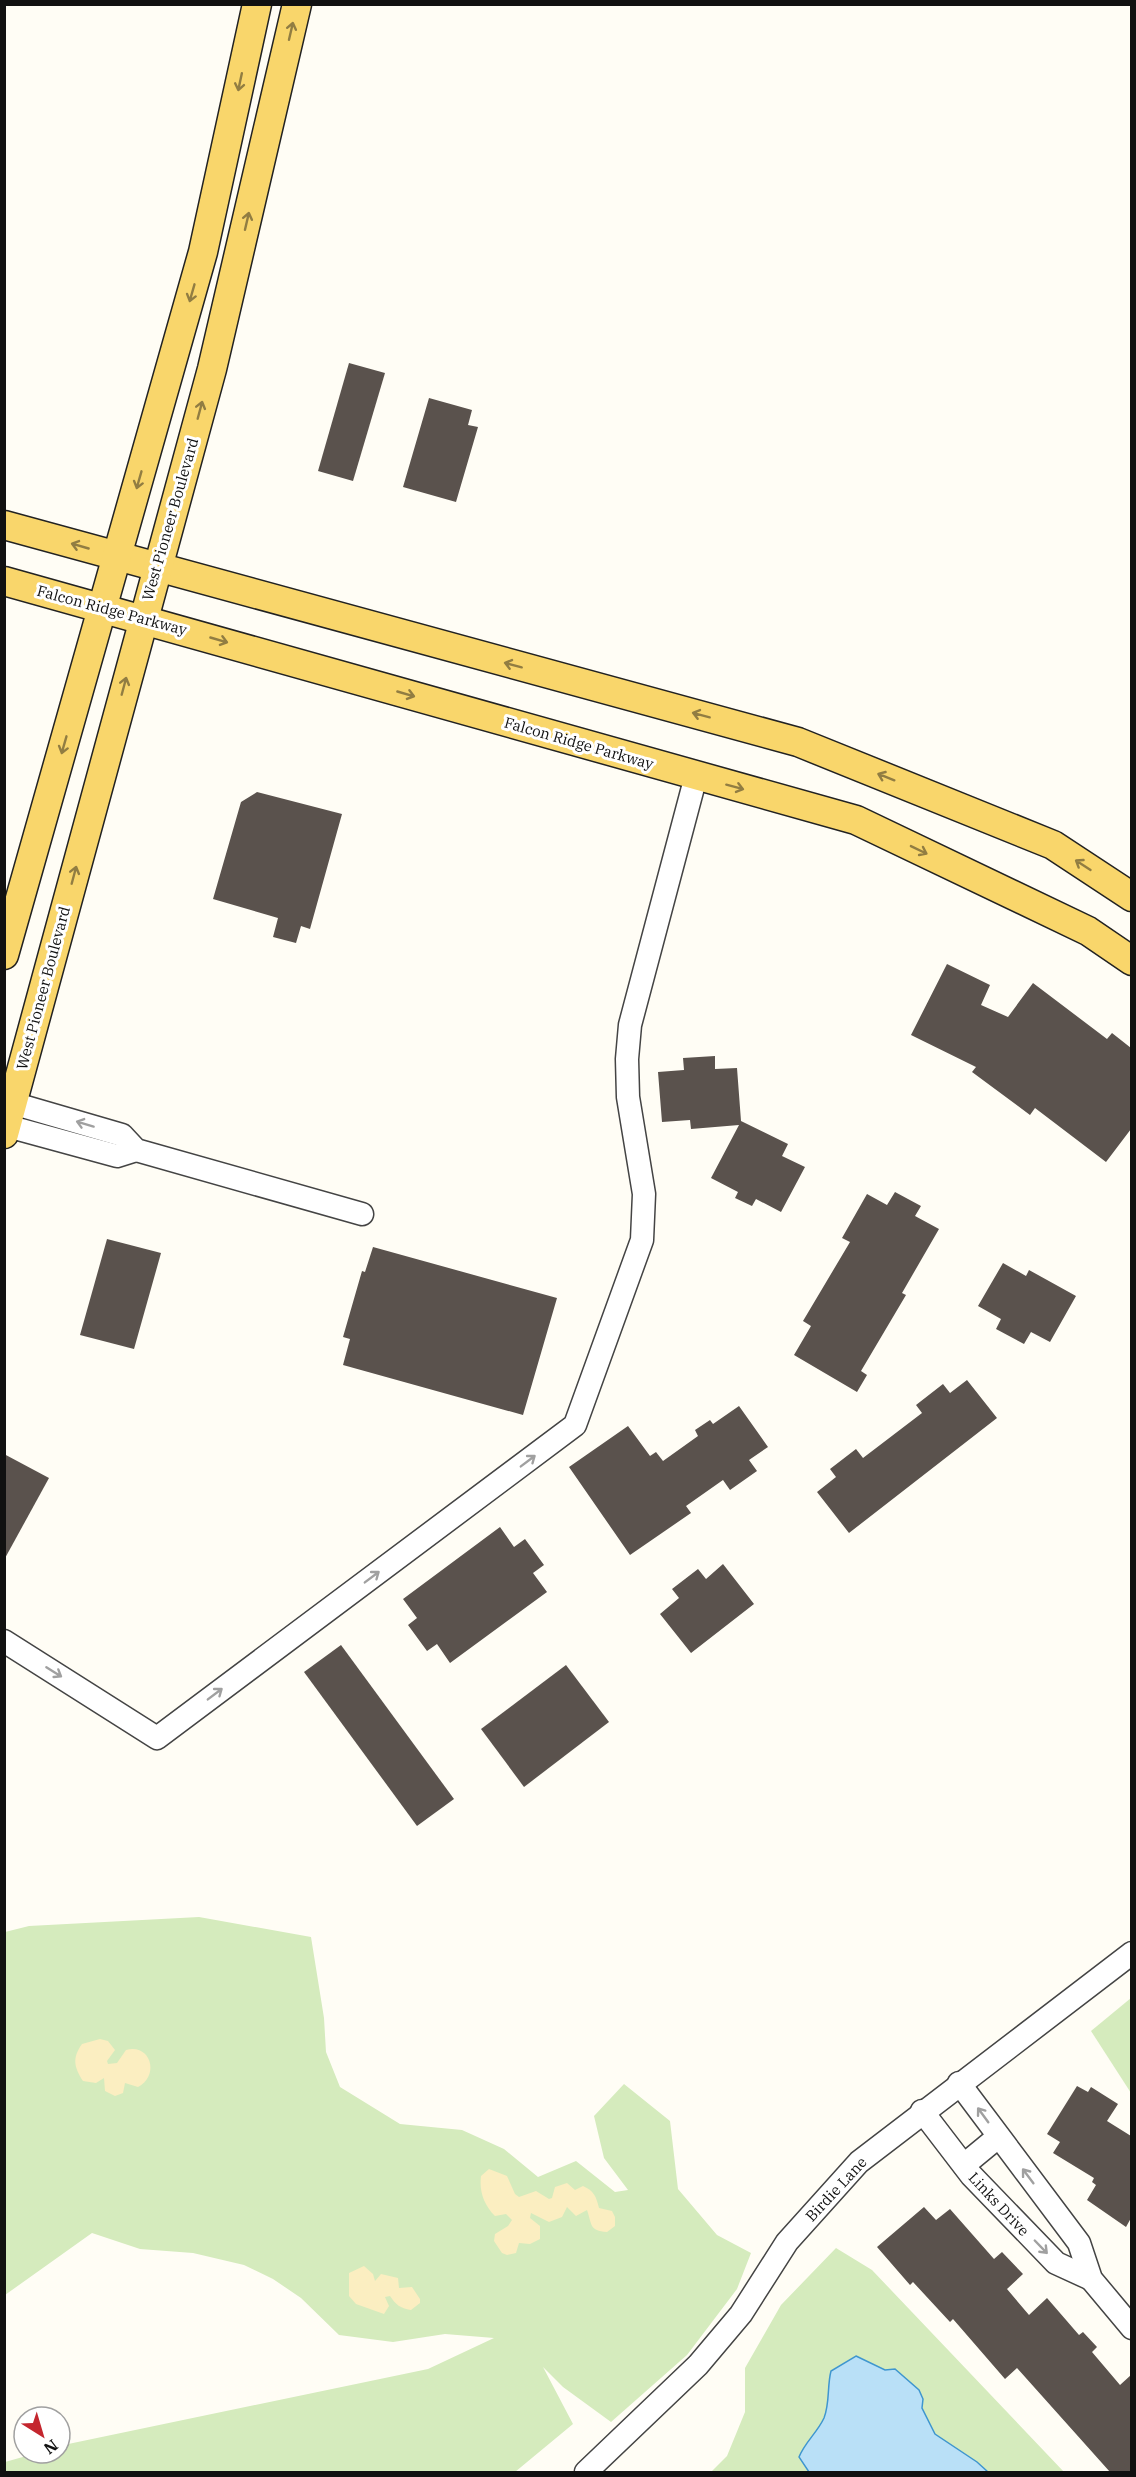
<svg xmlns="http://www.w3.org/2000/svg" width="1136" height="2477" font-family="'IBM Plex Serif',serif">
  <rect width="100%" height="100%" fill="#fffdf5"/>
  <!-- green -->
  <g fill="#d5ebbd">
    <path d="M199 1917 311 1937 324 2018 326 2052 340 2087 400 2124 462 2130 504 2149 538 2177 576 2161 615 2192 628 2190 604 2158 594 2116 624 2084 670 2121 678 2189 717 2235 751 2253 737 2289 687 2355 611 2422 563 2387 543 2367 573 2424 515 2472H5V2462L37 2453H60V2446L73 2443 428 2369 494 2338 445 2334 393 2342 339 2335 301 2298 273 2279 244 2265 193 2253 140 2249 92 2233 5 2295V1932L29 1926Z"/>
    <path d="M1131 1998V2093L1091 2031Z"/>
    <path d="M836 2248 872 2270 1064 2472H711L727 2456 745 2412V2368L781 2305Z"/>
  </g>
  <!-- sand -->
  <g fill="#fbeec1">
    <path d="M100 2039 108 2041 115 2050 107 2061 108 2064 117 2063 126 2050C151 2043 160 2076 138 2087L125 2083 123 2093 115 2096 105 2091 104 2078 96 2083 83 2081C74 2067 72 2058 82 2044Z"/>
    <path d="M489 2169 507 2176 515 2194 519 2197 536 2191 549 2199 552 2198 555 2187 567 2183 575 2190 583 2186C594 2191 596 2196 599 2208L612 2211 615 2217V2226L607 2232C589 2231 592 2224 587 2210L576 2216 567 2207 562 2217 549 2222 531 2213 530 2218 540 2226V2239L530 2244 519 2243 516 2253 507 2255 502 2253 494 2241 495 2234 508 2226 512 2220 506 2214 495 2216C484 2205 479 2191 481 2176Z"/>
    <path d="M364 2266 373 2274 375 2281 381 2274 398 2278 399 2288 412 2287 420 2299V2303L411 2310C400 2308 396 2305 390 2296L385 2297 389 2306 384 2314 356 2304 349 2296V2273Z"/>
  </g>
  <!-- water -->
  <path fill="#b9e0f7" stroke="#3f96cf" stroke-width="1.5" d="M856 2356 885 2370 895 2369 919 2390 923 2399 922 2408 935 2434 977 2462 988 2472H809L799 2457C805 2442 817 2433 824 2418 830 2403 827 2386 831 2371Z"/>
  <!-- building -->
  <g fill="#5a524d">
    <path d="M349 363 385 373 353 481 318 471Z"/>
    <path d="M429 398 472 410 468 425 478 427 456 502 403 487Z"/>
    <path d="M257 792 342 814 310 929 301 926 296 943 273 937 278 918 213 899 241 802Z"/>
    <path d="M947 964 990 985 981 1005 1008 1017 1033 983 1107 1039 1112 1033 1131 1048V1129L1106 1162 1035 1108 1030 1115 972 1072 976 1067 911 1035Z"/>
    <path d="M715 1056V1069L737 1068 741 1121 788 1144 782 1156 805 1167 781 1212 756 1199 752 1206 735 1198 738 1192 711 1178 739 1125 691 1129 690 1120 662 1122 658 1072 684 1070 683 1058Z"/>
    <path d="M895 1192 921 1206 915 1216 939 1229 902 1293 906 1295 861 1371 867 1375 857 1392 794 1355 811 1326 803 1321 850 1242 842 1238 867 1194 887 1205Z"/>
    <path d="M107 1239 161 1253 134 1349 80 1335Z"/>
    <path d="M373 1247 557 1298 523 1415 343 1365 350 1339 343 1337 362 1271 365 1272Z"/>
    <path d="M1003 1263 1026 1276 1029 1270 1076 1296 1050 1342 1031 1332 1024 1344 996 1329 1001 1319 978 1306Z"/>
    <path d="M967 1380 997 1418 849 1533 817 1492 836 1477 830 1469 856 1449 863 1458 922 1413 916 1405 943 1384 950 1393Z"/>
    <path d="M739 1406 768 1447 749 1460 757 1471 730 1490 723 1480 686 1506 691 1513 630 1555 569 1467 628 1426 650 1456 656 1452 663 1461 698 1436 695 1430 710 1420 713 1424Z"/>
    <path d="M4 1454 49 1478 4 1560Z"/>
    <path d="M500 1527 514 1547 525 1539 544 1565 533 1573 547 1592 450 1663 437 1644 427 1651 408 1625 417 1618 403 1599Z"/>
    <path d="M723 1564 754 1604 691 1653 660 1614 679 1598 672 1589 698 1569 706 1579Z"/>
    <path d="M341 1645 454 1799 417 1826 304 1672Z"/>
    <path d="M566 1665 609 1722 524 1787 481 1729Z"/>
    <path d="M1077 2086 1088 2092 1091 2087 1118 2104 1107 2121 1131 2136V2218L1126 2227 1087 2200 1096 2185 1092 2182 1094 2178 1053 2153 1060 2142 1047 2134Z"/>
    <path d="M924 2207 936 2220 950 2209 994 2259 1002 2252 1023 2274 1007 2289 1029 2315 1047 2298 1079 2335 1083 2332 1097 2347 1092 2352 1120 2385 1131 2375V2472H1110L1017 2368 1005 2379 953 2319 950 2322 913 2282 910 2285 877 2247Z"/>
  </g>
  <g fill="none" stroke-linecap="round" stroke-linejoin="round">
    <!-- minor casing -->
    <g stroke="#444" stroke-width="25">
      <g id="minor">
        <path d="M12 1103 122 1135 136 1150 362 1214"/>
        <path d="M7 1126 117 1156 136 1150"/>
        <path d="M4 1641 157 1738 575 1425 642 1240 644 1194 628 1097 627 1059 630 1025 696 776"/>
        <path d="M959 2083 1079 2243 1091 2279 1132 2328"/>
        <path d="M922 2111 971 2175 1056 2263 1091 2279"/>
        <path d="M964 2165 998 2137"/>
        <path d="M586 2472 698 2365 741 2314 787 2242 859 2162 1132 1953"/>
      </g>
    </g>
    <!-- major casing -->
    <g stroke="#222" stroke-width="31">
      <g id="major">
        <path d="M4 525 798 742 1053 845 1132 897"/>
        <path d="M4 581 856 820 1088 931 1132 961"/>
        <path d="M4 955 203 252 257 4"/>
        <path d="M4 1134 212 369 297 4"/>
      </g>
    </g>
    <!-- minor -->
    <use href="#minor" stroke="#fff" stroke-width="22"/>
    <!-- major -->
    <use href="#major" stroke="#f9d66b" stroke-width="28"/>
  </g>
  <!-- one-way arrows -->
  <defs><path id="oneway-shaft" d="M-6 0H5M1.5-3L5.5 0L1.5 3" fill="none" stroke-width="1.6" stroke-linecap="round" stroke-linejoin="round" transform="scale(1.5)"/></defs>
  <g stroke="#917d42">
    <use href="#oneway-shaft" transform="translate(291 31) rotate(-77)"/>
    <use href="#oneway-shaft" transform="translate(240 82) rotate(102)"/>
    <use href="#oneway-shaft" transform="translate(247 221) rotate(-77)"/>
    <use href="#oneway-shaft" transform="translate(192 293) rotate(106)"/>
    <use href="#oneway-shaft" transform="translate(200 410) rotate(-75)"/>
    <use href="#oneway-shaft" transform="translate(139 480) rotate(106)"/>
    <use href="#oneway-shaft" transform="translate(80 546) rotate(-164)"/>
    <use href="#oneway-shaft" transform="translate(219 640) rotate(16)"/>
    <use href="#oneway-shaft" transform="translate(513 665) rotate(-165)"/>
    <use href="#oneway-shaft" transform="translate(124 686) rotate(-75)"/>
    <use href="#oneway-shaft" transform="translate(406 694) rotate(16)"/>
    <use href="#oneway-shaft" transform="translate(701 715) rotate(-165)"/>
    <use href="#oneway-shaft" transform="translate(64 745) rotate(106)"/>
    <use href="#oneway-shaft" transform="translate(886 777) rotate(-158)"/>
    <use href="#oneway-shaft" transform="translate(735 787) rotate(15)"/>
    <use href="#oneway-shaft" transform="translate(919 850) rotate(26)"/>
    <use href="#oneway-shaft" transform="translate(1083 865) rotate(-147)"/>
    <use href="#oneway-shaft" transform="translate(74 875) rotate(-75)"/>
  </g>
  <g stroke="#a0a0a0">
    <use href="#oneway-shaft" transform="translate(85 1124) rotate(-163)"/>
    <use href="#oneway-shaft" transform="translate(528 1461) rotate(-37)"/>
    <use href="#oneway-shaft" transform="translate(372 1577) rotate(-37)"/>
    <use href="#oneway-shaft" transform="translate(54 1672) rotate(32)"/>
    <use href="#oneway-shaft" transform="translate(215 1694) rotate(-37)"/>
    <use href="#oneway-shaft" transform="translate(983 2115) rotate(-126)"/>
    <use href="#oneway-shaft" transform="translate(1028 2176) rotate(-127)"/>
    <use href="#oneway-shaft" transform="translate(1041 2247) rotate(46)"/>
  </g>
  <g text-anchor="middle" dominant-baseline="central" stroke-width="6" stroke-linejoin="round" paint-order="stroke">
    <!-- street labels -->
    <g font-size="15" fill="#111" stroke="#fff">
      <text transform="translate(170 519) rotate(-74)">West Pioneer Boulevard</text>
      <text transform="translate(112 610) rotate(15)">Falcon Ridge Parkway</text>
      <text transform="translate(579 743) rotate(16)">Falcon Ridge Parkway</text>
      <text transform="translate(43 988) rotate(-75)">West Pioneer Boulevard</text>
      <text transform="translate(836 2189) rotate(-47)">Birdie Lane</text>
      <text transform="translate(999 2204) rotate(47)">Links Drive</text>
    </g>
  </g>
  <!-- border -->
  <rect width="1136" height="2477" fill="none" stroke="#111111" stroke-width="12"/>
  <!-- north arrow -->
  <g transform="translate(42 2435) rotate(143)"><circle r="28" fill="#ffffff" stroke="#a0a0a0" stroke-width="1.5"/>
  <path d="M0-4.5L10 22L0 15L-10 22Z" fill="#c4262e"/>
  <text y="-9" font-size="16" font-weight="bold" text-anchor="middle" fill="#111111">N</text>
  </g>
</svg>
